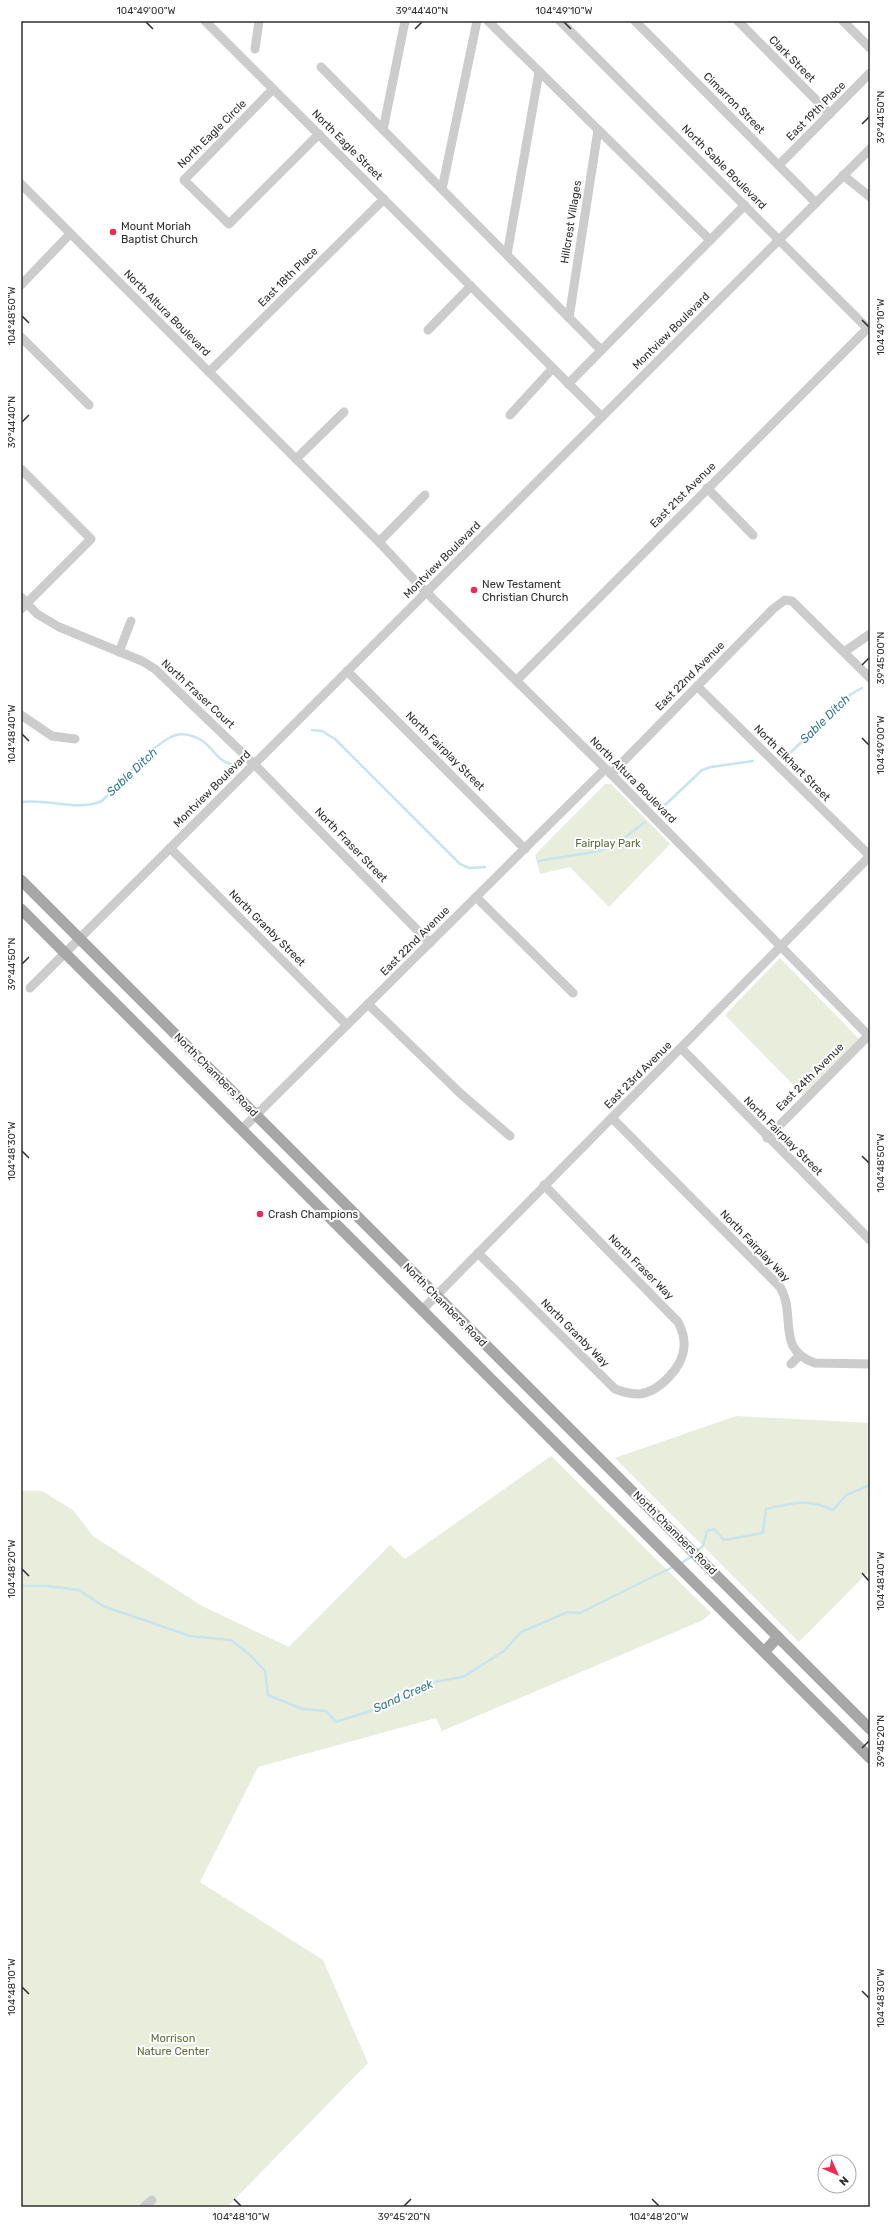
<svg xmlns="http://www.w3.org/2000/svg" width="891" height="2228" font-family="Rubik,sans-serif">
  <rect width="100%" height="100%" fill="#fff"/>
  <!-- green -->
  <g fill="#e8eddc">
    <path d="M605 784H611L670 844 609 907 570 867 540 874 535 855Z"/>
    <path d="M780 958 859 1039 803 1095 725 1015Z"/>
    <path d="M736 1416 870 1423V1570L799 1642 615 1458Z"/>
    <path d="M551 1456 711 1613 703 1620 442 1731 436 1718 258 1767 200 1882 323 1960 368 2063 227 2207H21V1491H42L73 1510 93 1536 202 1606 289 1647 390 1545 405 1559Z"/>
  </g>
  <g fill="none" stroke-linecap="round" stroke-linejoin="round">
    <!-- stream -->
    <g stroke="#c7e5ee" stroke-width="2.5">
      <path d="M312 730 322 731 335 739 460 864 469 868 485 867"/>
      <path d="M789 754 851 694 862 688"/>
      <path d="M21 802C48 798 77 812 102 801 118 785 150 748 169 738 179 732 191 734 201 740 212 746 218 762 231 764"/>
      <path d="M663 807 702 770 711 767 753 761"/>
      <path d="M538 861 600 851 619 842 645 822"/>
      <path d="M697 1551 703 1546 707 1531 714 1529 724 1540 763 1533 766 1509C793 1503 807 1498 833 1510L846 1495 870 1485"/>
      <path d="M680 1564 692 1556"/>
      <path d="M21 1586H48L79 1590 103 1606 190 1636 231 1640 250 1655 265 1671 268 1695 302 1709 326 1711 336 1722 380 1708 434 1682 463 1677 504 1651 521 1632 568 1612 580 1613 673 1567"/>
    </g>
    <!-- minor -->
    <g stroke="#ccc" stroke-width="9">
      <path d="M205 21 602 417"/>
      <path d="M488 21 710 240"/>
      <path d="M560 21 870 331"/>
      <path d="M635 21 816 203"/>
      <path d="M738 21 830 114"/>
      <path d="M843 21 870 48"/>
      <path d="M255 49 259 21"/>
      <path d="M321 67 601 350"/>
      <path d="M273 89 184 180 229 224 319 134"/>
      <path d="M383 130 405 21"/>
      <path d="M779 165 870 73"/>
      <path d="M843 175 870 197"/>
      <path d="M21 184 379 542 419 585 611 774 870 1037"/>
      <path d="M442 189 477 21"/>
      <path d="M507 255 539 72"/>
      <path d="M21 285 70 234"/>
      <path d="M569 318 598 130"/>
      <path d="M428 330 471 286"/>
      <path d="M21 337 89 405"/>
      <path d="M209 372 384 199"/>
      <path d="M568 384 745 205"/>
      <path d="M510 415 552 369"/>
      <path d="M296 459 344 412"/>
      <path d="M21 469 91 539 21 609"/>
      <path d="M707 488 753 535"/>
      <path d="M379 542 425 495"/>
      <path d="M21 597 37 614 59 627 142 661 155 669 254 764 430 943"/>
      <path d="M119 652 131 621"/>
      <path d="M844 652 870 634"/>
      <path d="M347 671 525 849"/>
      <path d="M517 680 867 329"/>
      <path d="M697 686 870 856"/>
      <path d="M21 715 52 736 75 739"/>
      <path d="M611 774 773 609 785 600 792 601 870 678"/>
      <path d="M170 848 347 1025"/>
      <path d="M476 897 573 993"/>
      <path d="M30 988 870 149"/>
      <path d="M368 1004 461 1094 510 1136"/>
      <path d="M681 1048 870 1240"/>
      <path d="M612 1118 780 1287C797 1315 775 1350 815 1363L870 1364"/>
      <path d="M242 1129 605 769"/>
      <path d="M767 1138 870 1034"/>
      <path d="M478 1253 615 1389C623 1392 631 1394 639 1394 660 1392 683 1366 684 1347 685 1338 682 1330 678 1322L544 1185"/>
      <path d="M422 1310 870 856"/>
      <path d="M791 1364 800 1355"/>
      <path d="M144 2207 152 2200"/>
    </g>
    <!-- major -->
    <g stroke="#a7a7a7" stroke-width="11">
      <path d="M21 880 870 1729"/>
      <path d="M21 909 870 1758"/>
      <path d="M764 1652 778 1637"/>
    </g>
  </g>
  <!-- ticks -->
  <path fill="none" stroke="#2f2f2f" stroke-width="1.5" d="M146 22 153 29M564 22 571 29M415 29 422 22M862 124 869 117M22 316 29 323M862 320 869 327M22 422 29 415M862 665 869 658M22 734 29 741M862 738 869 745M22 964 29 957M22 1151 29 1158M862 1156 869 1163M22 1569 29 1576M862 1573 869 1581M862 1748 869 1741M22 1987 29 1994M862 1991 869 1998M234 2199 241 2206M652 2199 659 2206M404 2206 411 2199"/>
  <!-- markers -->
  <g fill="#ef2854" stroke="#fff" stroke-width="1.5">
    <circle cx="113" cy="232" r="4"/>
    <circle cx="474" cy="590" r="4"/>
    <circle cx="260" cy="1214" r="4"/>
  </g>
  <g text-anchor="middle" dominant-baseline="central" stroke-width="4" stroke-linejoin="round" paint-order="stroke">
    <!-- street labels -->
    <g font-size="11" fill="#2f2f2f" stroke="#fff">
      <text transform="translate(792 59) rotate(45)">Clark Street</text>
      <text transform="translate(734 103) rotate(45)">Cimarron Street</text>
      <text transform="translate(816 111) rotate(-45)">East 19th Place</text>
      <text transform="translate(212 134) rotate(-45)">North Eagle Circle</text>
      <text transform="translate(347 145) rotate(45)">North Eagle Street</text>
      <text transform="translate(724 167) rotate(45)">North Sable Boulevard</text>
      <text transform="translate(571 222) rotate(-81)">Hillcrest Villages</text>
      <text transform="translate(288 277) rotate(-45)">East 18th Place</text>
      <text transform="translate(167 313) rotate(45)">North Altura Boulevard</text>
      <text transform="translate(671 331) rotate(-45)">Montview Boulevard</text>
      <text transform="translate(683 495) rotate(-45)">East 21st Avenue</text>
      <text transform="translate(442 560) rotate(-45)">Montview Boulevard</text>
      <text transform="translate(690 676) rotate(-45)">East 22nd Avenue</text>
      <text transform="translate(198 694) rotate(43)">North Fraser Court</text>
      <text transform="translate(445 751) rotate(45)">North Fairplay Street</text>
      <text transform="translate(792 763) rotate(45)">North Elkhart Street</text>
      <text transform="translate(633 780) rotate(45)">North Altura Boulevard</text>
      <text transform="translate(212 789) rotate(-45)">Montview Boulevard</text>
      <text transform="translate(351 845) rotate(46)">North Fraser Street</text>
      <text transform="translate(267 928) rotate(45)">North Granby Street</text>
      <text transform="translate(415 941) rotate(-45)">East 22nd Avenue</text>
      <text transform="translate(216 1075) rotate(45)">North Chambers Road</text>
      <text transform="translate(638 1075) rotate(-45)">East 23rd Avenue</text>
      <text transform="translate(810 1077) rotate(-45)">East 24th Avenue</text>
      <text transform="translate(783 1136) rotate(45)">North Fairplay Street</text>
      <text transform="translate(755 1246) rotate(46)">North Fairplay Way</text>
      <text transform="translate(641 1267) rotate(45)">North Fraser Way</text>
      <text transform="translate(445 1305) rotate(45)">North Chambers Road</text>
      <text transform="translate(575 1333) rotate(45)">North Granby Way</text>
      <text transform="translate(675 1533) rotate(45)">North Chambers Road</text>
    </g>
    <!-- poi labels -->
    <g font-size="11" fill="#2f2f2f" stroke="#fff" text-anchor="start">
      <text x="121" y="226">Mount Moriah<tspan x="121" dy="13">Baptist Church</tspan></text>
      <text x="482" y="584">New Testament<tspan x="482" dy="13">Christian Church</tspan></text>
      <text x="268" y="1214">Crash Champions</text>
    </g>
    <!-- park labels -->
    <g font-size="11" fill="#5a6e3a" stroke="#fff">
      <text x="608" y="843">Fairplay Park</text>
      <text x="173" y="2038">Morrison<tspan x="173" dy="13">Nature Center</tspan></text>
    </g>
    <!-- water labels -->
    <g font-size="12" font-style="italic" fill="#367a8f" stroke="#fff">
      <text transform="translate(825 719) rotate(-44)">Sable Ditch</text>
      <text transform="translate(132 772) rotate(-43)">Sable Ditch</text>
      <text transform="translate(403 1696) rotate(-24)">Sand Creek</text>
    </g>
  </g>
  <!-- border -->
  <rect width="891" height="2228" fill="none" stroke="#ffffff" stroke-width="44"/>
  <!-- north arrow -->
  <g transform="translate(837 2174) rotate(135)"><circle r="19" fill="#ffffff" stroke="#acacac"/>
  <path d="M0-3L7 15L0 10L-7 15Z" fill="#ef2854"/>
  <text y="-6" font-size="11" font-weight="bold" text-anchor="middle" fill="#2f2f2f">N</text>
  </g>
  <rect x="22" y="22" width="847" height="2184" fill="none" stroke="#2f2f2f" stroke-width="1.5"/>
  <g font-size="10" text-anchor="middle" fill="#2f2f2f">
    <text x="146" y="14">104°49'00"W</text>
    <text x="422" y="14">39°44'40"N</text>
    <text x="564" y="14">104°49'10"W</text>
    <text transform="translate(880 117) rotate(-90)" y="4">39°44'50"N</text>
    <text transform="translate(11 316) rotate(-90)" y="4">104°48'50"W</text>
    <text transform="translate(880 327) rotate(-90)" y="4">104°49'10"W</text>
    <text transform="translate(11 422) rotate(-90)" y="4">39°44'40"N</text>
    <text transform="translate(880 658) rotate(-90)" y="4">39°45'00"N</text>
    <text transform="translate(11 734) rotate(-90)" y="4">104°48'40"W</text>
    <text transform="translate(880 745) rotate(-90)" y="4">104°49'00"W</text>
    <text transform="translate(11 964) rotate(-90)" y="4">39°44'50"N</text>
    <text transform="translate(11 1151) rotate(-90)" y="4">104°48'30"W</text>
    <text transform="translate(880 1163) rotate(-90)" y="4">104°48'50"W</text>
    <text transform="translate(11 1569) rotate(-90)" y="4">104°48'20"W</text>
    <text transform="translate(880 1581) rotate(-90)" y="4">104°48'40"W</text>
    <text transform="translate(880 1741) rotate(-90)" y="4">39°45'20"N</text>
    <text transform="translate(11 1987) rotate(-90)" y="4">104°48'10"W</text>
    <text transform="translate(880 1998) rotate(-90)" y="4">104°48'30"W</text>
    <text x="241" y="2220">104°48'10"W</text>
    <text x="404" y="2220">39°45'20"N</text>
    <text x="659" y="2220">104°48'20"W</text>
  </g>
</svg>
